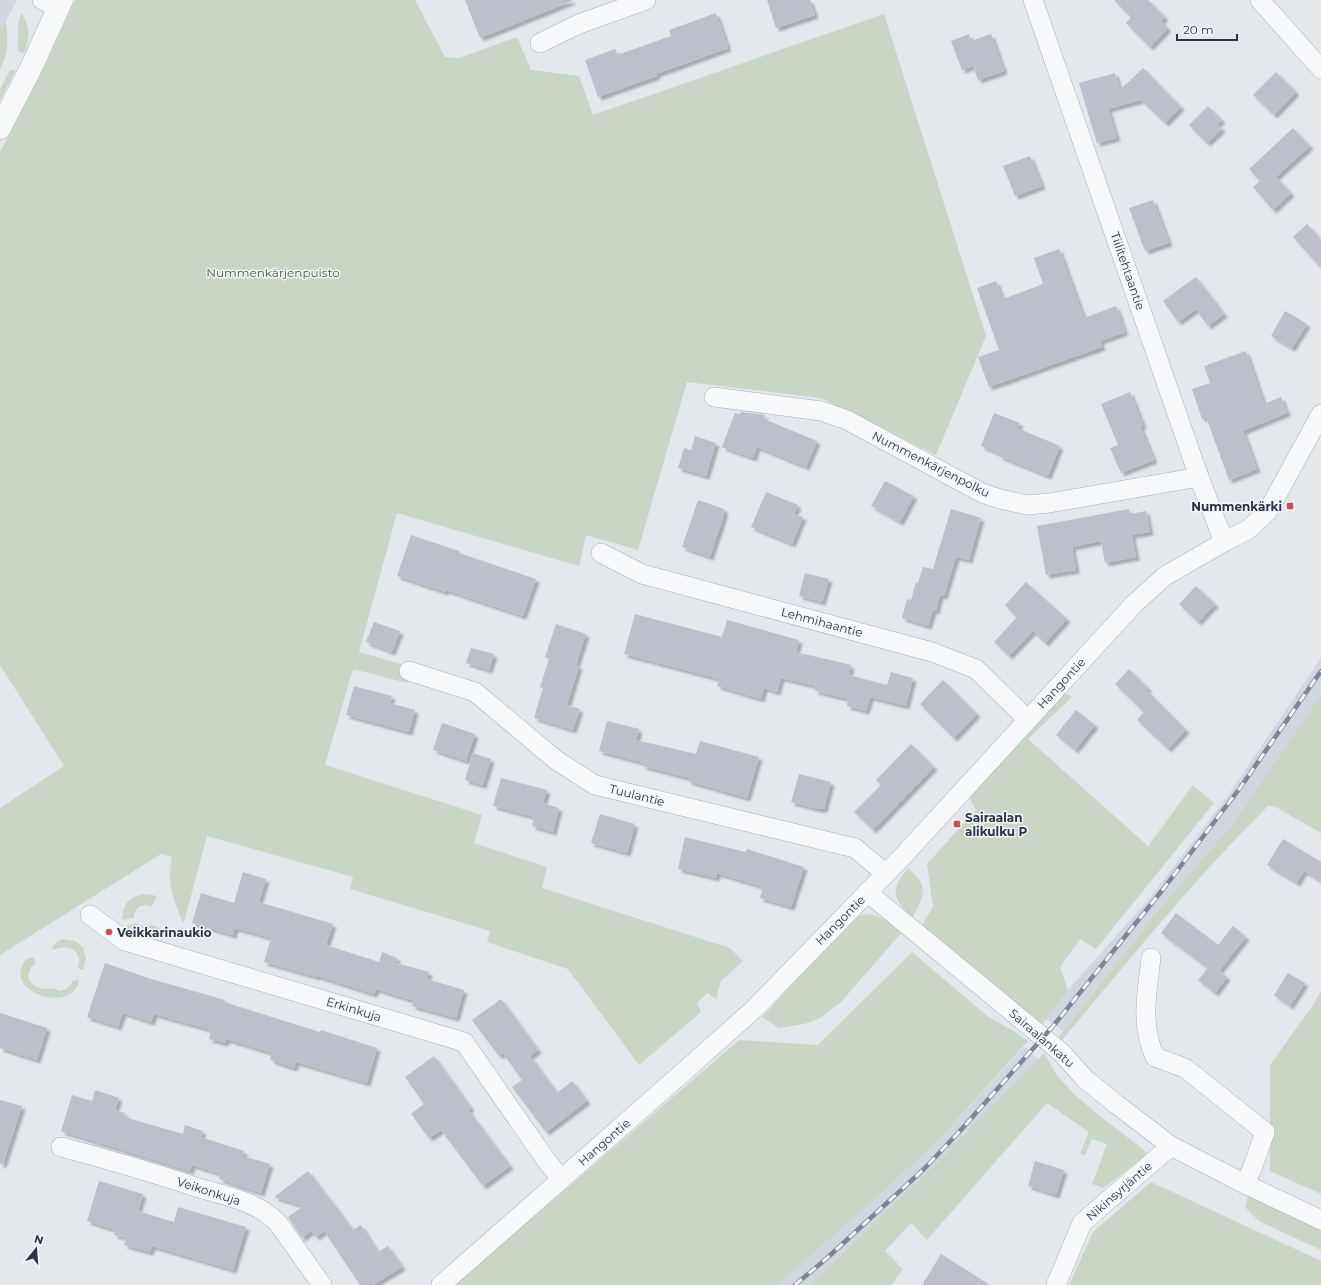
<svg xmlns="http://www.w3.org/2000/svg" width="1321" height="1285" font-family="Montserrat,sans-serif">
  <defs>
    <filter id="shadow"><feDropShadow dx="3.5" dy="3.5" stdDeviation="1" flood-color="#0004"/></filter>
  </defs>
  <rect width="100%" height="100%" fill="#e4e7ec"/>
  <!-- built -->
  <g fill="#d2d6de">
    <path d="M0 0H17L0 33Z"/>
    <path d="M1321 658V694L1233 824 1156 913 1063 1031 1046 1019 1068 990 1149 899 1227 797Z"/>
    <path d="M1024 1047 1039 1060 944 1156 833 1263 808 1285H777L856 1216 937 1142Z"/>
  </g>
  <!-- green -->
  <g fill="#c9d6c5">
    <path d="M75 0H415L445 57 459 58 517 37 531 70 579 76 593 115 884 14 986 336 936 455 821 398 687 382 638 550 586 535 579 566 397 513 359 652 411 667 407 683 353 669 325 765 482 815 474 843 547 867 542 888 730 948 743 961 721 981 716 999 707 993 697 1003 701 1012 639 1065 568 969 487 942 490 931 350 889 353 877 207 836 184 922 182 921C172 895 167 885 172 857L161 854 0 955V808L64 766 0 665V152L45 66Z"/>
    <path d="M22 13C29 28 31 38 24 53L18 51C19 41 16 21 22 13Z"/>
    <path d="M6 22C8 40 9 52 0 69V32Z"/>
    <path d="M10 70H16L0 100V89Z"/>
    <path d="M1062 692 1072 697 1028 739 1148 846 1193 785 1214 803 1096 949 1080 939 1060 967 1068 990 1040 1027 1006 995 922 925 933 907 927 864 976 810 970 799 981 782Z"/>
    <path d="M1321 694V833L1276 807 1268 806C1194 879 1128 962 1061 1041L1057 1039 1156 913 1233 824Z"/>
    <path d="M908 868C911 871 916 875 919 879 928 892 918 907 912 918 892 896 890 891 908 868Z"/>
    <path d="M143 894 153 895 157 897 151 907C141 903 134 908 134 918L122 920C124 903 127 899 143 894Z"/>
    <path d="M866 914C881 915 891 923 902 932L841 1002 820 1018 804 1024 779 1028 762 1017 850 922 859 916Z"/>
    <path d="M136 923C141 927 146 928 151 925L164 930 159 935 147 941 130 934 124 927Z"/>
    <path d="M64 939 75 941 83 947 86 959 83 970 78 968C84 952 68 942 54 950L52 947 58 941Z"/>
    <path d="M912 952 987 1016 1010 1029 1028 1041 937 1142 856 1216 777 1285H455L739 1040 818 1045Z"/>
    <path d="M33 957 36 963C18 977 35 993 54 988L59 991 64 990 71 985 72 981 79 980C74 1013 10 995 22 967 24 961 27 958 33 957Z"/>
    <path d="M1321 991V1194L1270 1171V1065L1313 1005Z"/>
    <path d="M1044 1053 1056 1074 1073 1093 1097 1114 1144 1150 1147 1154 1104 1188 1092 1184 1107 1144 1092 1139 1085 1155 1080 1154 1089 1132 1047 1103 927 1240 911 1223 885 1251 903 1269 891 1285H808L833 1263 944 1156Z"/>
    <path d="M1151 1182 1321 1261V1285H1069L1093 1232Z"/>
    <path d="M1248 1196 1321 1229V1250L1259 1221 1245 1207Z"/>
  </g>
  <!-- building -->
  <g fill="#bbc0ca" filter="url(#shadow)">
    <path d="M465 0H572V1L480 38Z"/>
    <path d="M767 0H810L815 15 776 28Z"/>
    <path d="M1114 0H1148L1165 17 1161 21 1168 28 1150 47 1126 23 1131 17Z"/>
    <path d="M716 13 728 48 656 74 657 76 598 97 585 60 615 49 617 55 671 36 669 30Z"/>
    <path d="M969 34 971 41 991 34 1004 71 978 80 973 66 962 70 951 41Z"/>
    <path d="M1143 68 1181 107 1165 123 1141 100 1108 109 1117 138 1097 143 1079 83 1115 73 1120 90Z"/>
    <path d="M1276 72 1296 92 1274 115 1253 95Z"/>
    <path d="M1208 106 1222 120 1217 124 1222 129 1207 143 1189 125Z"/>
    <path d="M1293 128 1310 146 1276 177 1291 193 1273 210 1253 187 1260 181 1249 169Z"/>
    <path d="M1030 156 1042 186 1015 196 1003 166Z"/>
    <path d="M1153 200 1169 243 1145 251 1129 208Z"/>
    <path d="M1307 224 1321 240V268L1293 237Z"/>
    <path d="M1059 249 1084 318 1116 306 1125 332 1100 341 1102 347 989 387 978 357 999 350 977 288 996 281 1003 299 1043 284 1034 258Z"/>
    <path d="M1196 277 1224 314 1208 326 1196 309 1178 322 1163 301Z"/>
    <path d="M1285 311 1307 324 1292 348 1271 336Z"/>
    <path d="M1246 351 1264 404 1281 397 1287 413 1243 431 1257 469 1229 480 1206 417 1202 419 1192 389 1210 383 1204 366Z"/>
    <path d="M1130 392 1143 425 1140 426 1154 460 1121 473 1110 448 1118 445 1101 404Z"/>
    <path d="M741 412 765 415 764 419 817 441 806 467 757 447 753 458 722 447 735 413 740 414Z"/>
    <path d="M994 413 1020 423 1017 428 1060 446 1048 476 999 456 1000 454 981 446Z"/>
    <path d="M695 436 716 443 706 476 678 468 684 448 691 450Z"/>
    <path d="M885 481 914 496 900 522 871 506Z"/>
    <path d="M766 492 798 505 794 514 803 517 792 544 751 527Z"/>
    <path d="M698 500 724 509V515L710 557 682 547Z"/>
    <path d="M951 509 981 518 969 560 956 557 944 596 940 595 936 611 933 610 928 626 902 618 907 599 911 600 916 582 918 583 923 567 933 569Z"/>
    <path d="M1129 509 1130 514 1146 511 1150 532 1132 535 1136 557 1105 563 1101 541 1072 547 1076 570 1046 575 1037 526Z"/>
    <path d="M411 535 459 551V553L536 579 523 616 446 590 445 592 397 576Z"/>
    <path d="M805 573 829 579 822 602 799 596Z"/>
    <path d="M1026 582 1067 619 1045 643 1033 631 1009 656 994 642 1017 617 1005 605Z"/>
    <path d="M1196 586 1215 604 1198 622 1179 604Z"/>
    <path d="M635 614 722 637 727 620 799 640 796 652 851 665 849 675 887 685 891 672 913 678 906 706 870 697 866 711 847 706 848 699 815 691 816 686 781 678 777 692 764 688 761 699 717 686 719 679 624 654Z"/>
    <path d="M374 622 400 631 392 652 366 642Z"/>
    <path d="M556 624 586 634 576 665 579 666 567 705 580 709 573 730 534 718 543 688 540 687 549 659 545 657Z"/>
    <path d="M471 648 494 654 489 670 466 663Z"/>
    <path d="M1129 669 1148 688 1146 690 1186 730 1168 749 1137 720 1144 712 1115 684Z"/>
    <path d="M943 680 977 714 954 738 920 704Z"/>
    <path d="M354 686 392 696 390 703 415 710 409 732 346 715Z"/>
    <path d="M1076 710 1095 725 1075 750 1056 735Z"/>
    <path d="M607 721 639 729 636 740 696 754 700 741 759 757 747 798 688 781 689 778 643 766 644 763 599 751Z"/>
    <path d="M442 723 475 734 466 761 433 750Z"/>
    <path d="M911 744 934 767 873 830 854 812 881 785 876 780Z"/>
    <path d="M473 753 491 759 483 785 465 780Z"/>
    <path d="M799 774 831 782 824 809H818L791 802Z"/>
    <path d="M501 778 547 790 543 803 559 808 553 832 532 826 534 817 493 806Z"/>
    <path d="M600 814 635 824 627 853 591 843Z"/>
    <path d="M685 837 746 852 747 849 804 867 791 907 760 898 763 887 717 873 716 878 678 869Z"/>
    <path d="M1283 839 1321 862V881L1304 871 1297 883 1267 865Z"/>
    <path d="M243 872 266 879 259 902 333 924 326 945 379 962 382 952 397 958 396 963 429 972 427 979 464 990 456 1018 412 1006 414 1001 376 989 374 994 317 976V977L264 962 271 938 235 928 233 935 192 923 201 893 234 903Z"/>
    <path d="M1176 913 1218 945 1233 926 1246 937 1219 971 1227 977 1215 993 1198 980 1208 968 1161 933Z"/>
    <path d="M105 963 151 979 225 1000 224 1002 320 1032 321 1030 377 1048 367 1083 296 1062 294 1068 270 1060 272 1053 226 1039 225 1043 209 1039 211 1030 154 1014 151 1022 123 1013 118 1027 87 1017Z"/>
    <path d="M1288 973 1305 983 1290 1006 1274 995Z"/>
    <path d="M501 999 538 1050 530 1056 557 1093 572 1081 587 1101 546 1132 512 1087 522 1080 503 1053 499 1056 472 1020Z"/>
    <path d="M0 1013 47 1028 37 1060 0 1048Z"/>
    <path d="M434 1056 471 1108 468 1110 510 1166 483 1186 441 1130 429 1138 411 1114 424 1104 405 1077Z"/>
    <path d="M95 1090 119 1098 115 1110 125 1113 124 1117 183 1134 185 1125 203 1131 201 1137 244 1151 243 1156 270 1164 261 1193 219 1179 221 1174 192 1165 190 1171 61 1131 72 1095 92 1101Z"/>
    <path d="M0 1100 22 1106 3 1164H0Z"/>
    <path d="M1035 1161 1064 1170 1056 1195 1028 1186Z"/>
    <path d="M308 1171 353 1230 361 1225 378 1252 388 1246 402 1267 373 1285H360L324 1231 316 1237 311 1231 302 1238 288 1217 303 1206 274 1197Z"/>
    <path d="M99 1181 143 1194 138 1211 174 1222 178 1207 246 1227 233 1270 152 1246 150 1252 124 1245 126 1238 114 1235 115 1230 87 1221Z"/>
    <path d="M941 1254 990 1285H922Z"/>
  </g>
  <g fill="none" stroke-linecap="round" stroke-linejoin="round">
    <!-- minor casing -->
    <g stroke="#a9aeb7" stroke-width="20">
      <g id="minor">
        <path d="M42 0 59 8"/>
        <path d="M1033 0 1199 477 1224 542"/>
        <path d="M1260 0 1321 69"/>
        <path d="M540 43 579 24 646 0"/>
        <path d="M714 397 821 411 847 420 982 493 1000 499 1027 505 1049 503 1199 477"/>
        <path d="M601 553 642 574 932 652 976 669 1027 719"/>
        <path d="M409 671 475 692 556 760 595 785 855 848 886 874"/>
        <path d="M867 892 1062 1053 1085 1079 1116 1104 1171 1146 1245 1184 1321 1220"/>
        <path d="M90 915 125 941 464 1042 546 1160 561 1179"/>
        <path d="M1151 958C1147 992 1140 1025 1155 1057L1185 1068 1265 1132 1252 1169 1245 1184"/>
        <path d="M61 1147C107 1159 151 1172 196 1187 225 1196 257 1201 278 1223L322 1285"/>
        <path d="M441 1285 680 1075 753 1010 903 856 1134 604 1165 576 1224 542 1249 529 1268 511 1321 414"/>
        <path d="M1056 1285 1082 1223 1171 1146"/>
      </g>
    </g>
    <!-- tertiary casing -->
    <g stroke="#a9aeb7" stroke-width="23">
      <path id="tertiary" d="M0 128 31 68 62 0"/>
    </g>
    <!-- minor -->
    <use href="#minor" stroke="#f7f8fa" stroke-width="19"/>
    <!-- tertiary -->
    <use href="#tertiary" stroke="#f7f8fa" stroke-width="22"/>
    <!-- rail casing -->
    <g stroke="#7d8696" stroke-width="4.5">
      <path id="rail" d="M795 1285 826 1259 924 1169 960 1131 1054 1025 1164 888 1240 788 1321 671"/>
    </g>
    <!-- rail -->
    <use href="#rail" stroke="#f4f6f9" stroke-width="3" stroke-dasharray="9" stroke-linecap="butt"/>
  </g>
  <!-- markers -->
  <g fill="#d1495b" stroke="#f4f6f9" stroke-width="1.5">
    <rect x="1286" y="502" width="8" height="8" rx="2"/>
    <rect x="953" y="820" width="8" height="8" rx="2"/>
    <circle cx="109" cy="932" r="4"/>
  </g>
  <g text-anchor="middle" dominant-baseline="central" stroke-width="3" stroke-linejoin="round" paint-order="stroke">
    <!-- street labels -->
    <g font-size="12" fill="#2b3445" stroke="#f4f6f9">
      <text transform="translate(1128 271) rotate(71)">Tiilitehtaantie</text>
      <text transform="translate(931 464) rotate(27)">Nummenkärjenpolku</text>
      <text transform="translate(822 622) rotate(15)">Lehmihaantie</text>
      <text transform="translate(1061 683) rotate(-47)">Hangontie</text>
      <text transform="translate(637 795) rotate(14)">Tuulantie</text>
      <text transform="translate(840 920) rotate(-45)">Hangontie</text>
      <text transform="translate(354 1009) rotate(17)">Erkinkuja</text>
      <text transform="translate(1042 1038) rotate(41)">Sairaalankatu</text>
      <text transform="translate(604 1142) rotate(-41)">Hangontie</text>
      <text transform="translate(209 1191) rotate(18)">Veikonkuja</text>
      <text transform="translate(1119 1191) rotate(-41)">Nikinsyrjäntie</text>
    </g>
    <!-- park labels -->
    <g font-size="12" fill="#3f6138" stroke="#f4f6f9">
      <text x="273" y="272">Nummenkärjenpuisto</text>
    </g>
    <!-- poi labels -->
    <g font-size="12" font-weight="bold" fill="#2b3445" stroke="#f4f6f9" text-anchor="start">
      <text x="1282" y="506" text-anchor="end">Nummenkärki</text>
      <text x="965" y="817">Sairaalan<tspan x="965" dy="14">alikulku P</tspan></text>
      <text x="117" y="932">Veikkarinaukio</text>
    </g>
  </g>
  <!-- north arrow -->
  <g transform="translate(36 1249) rotate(17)" stroke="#f4f6f9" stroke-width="3" paint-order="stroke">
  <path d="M0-3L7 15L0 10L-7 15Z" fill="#2b3445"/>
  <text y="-6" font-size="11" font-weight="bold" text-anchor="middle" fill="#2b3445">N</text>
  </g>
  <!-- scale -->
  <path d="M1177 34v6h60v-6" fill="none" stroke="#2b3445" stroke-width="2"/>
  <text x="1183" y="34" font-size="12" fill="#2b3445" stroke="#f4f6f9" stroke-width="3" paint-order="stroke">20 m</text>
</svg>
